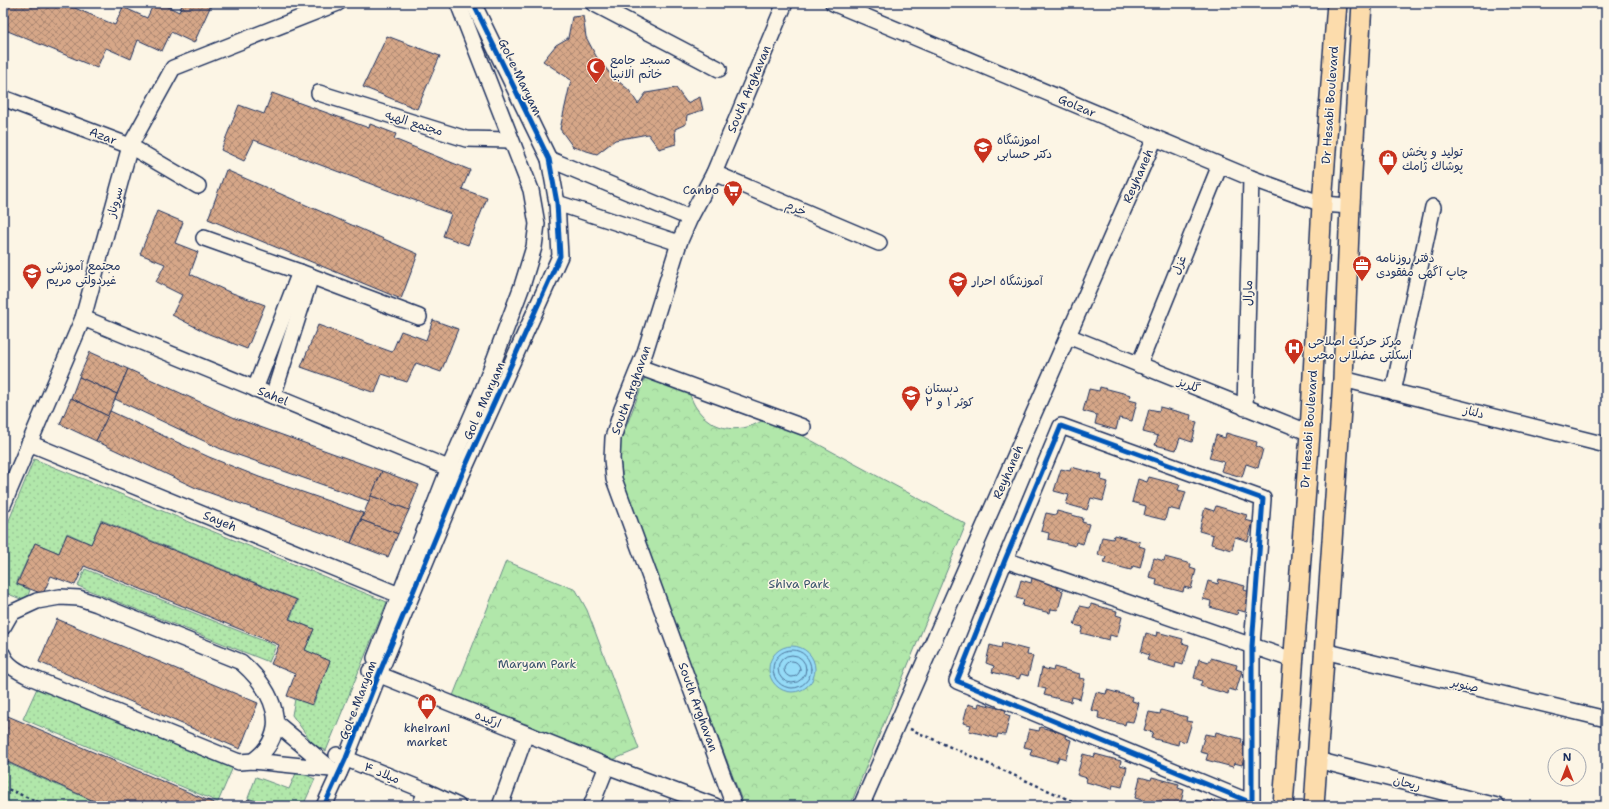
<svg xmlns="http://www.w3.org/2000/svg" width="1609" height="809" font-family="'Shantell Sans','Playpen Sans Arabic',sans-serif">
  <defs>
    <pattern id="grass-dots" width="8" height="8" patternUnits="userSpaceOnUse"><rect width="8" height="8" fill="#b1e7aa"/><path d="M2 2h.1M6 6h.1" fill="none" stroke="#98c695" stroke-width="1.8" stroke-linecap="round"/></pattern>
    <pattern id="forest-crowns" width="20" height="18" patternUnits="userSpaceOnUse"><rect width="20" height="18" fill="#b1e7aa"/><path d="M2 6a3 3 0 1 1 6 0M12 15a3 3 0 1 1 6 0" fill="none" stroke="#98c695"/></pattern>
    <pattern id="building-cross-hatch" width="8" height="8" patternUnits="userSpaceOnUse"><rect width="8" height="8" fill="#d6a788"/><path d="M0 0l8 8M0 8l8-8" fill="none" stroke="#ad8872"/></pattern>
  </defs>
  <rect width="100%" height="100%" fill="#fcf5e5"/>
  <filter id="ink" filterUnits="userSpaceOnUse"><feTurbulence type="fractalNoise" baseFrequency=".025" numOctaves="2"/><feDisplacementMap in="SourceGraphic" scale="8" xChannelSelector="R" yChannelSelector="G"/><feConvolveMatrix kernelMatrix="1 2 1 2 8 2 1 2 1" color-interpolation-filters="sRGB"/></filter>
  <g filter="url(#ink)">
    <!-- grass -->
    <g fill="url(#grass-dots)" stroke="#668b84">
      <path d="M34 459 387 602 326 751 313 744 292 715 295 699 313 705 330 661 305 650 314 629 290 619 298 600 101 520 91 544 67 533 59 553 35 543 16 584 30 590 26 601 3 592V535Z"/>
      <path d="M85 569 276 646 269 662 78 586Z"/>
      <path d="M38 686 233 767 218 802 23 719Z"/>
      <path d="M3 761 104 806H3Z"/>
      <path d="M297 771 315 779 303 806H270L248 798 256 777 289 789Z"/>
    </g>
    <!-- forest -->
    <g fill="url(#forest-crowns)" stroke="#668b84">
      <path d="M648 370C656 374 681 383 687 389 690 394 692 401 695 406 712 433 743 435 768 417L966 524 850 806H744L623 485 619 445Z"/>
      <path d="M506 561 576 590 587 610 639 749 605 763 451 701Z"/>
    </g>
    <!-- water -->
    <circle fill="#95dbf7" stroke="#6496ba" cx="792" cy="669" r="23"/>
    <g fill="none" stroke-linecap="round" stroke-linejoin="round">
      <!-- shore -->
      <g stroke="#4c749b" stroke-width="1">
        <circle cx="792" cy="669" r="19"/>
        <circle cx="792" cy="669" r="14"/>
        <circle cx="792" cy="669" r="8"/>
      </g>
    </g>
    <!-- building -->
    <g fill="url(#building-cross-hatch)" stroke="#1b2f5e">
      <path d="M3 3H63L115 25 123 7 147 18 154 3H161L179 12 183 3H212L194 43 171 32 162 51 138 40 131 59 106 48 97 68 3 29V11L5 4Z"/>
      <path d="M583 16 586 37 596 56 612 76 629 90 638 104 646 93 676 88 687 103 700 97 703 110 687 115 686 124 675 129 676 144 659 149 648 134 615 140 597 154 573 147 560 129 571 80 543 61 556 45 568 38 572 17Z"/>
      <path d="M387 36 440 56 417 109 363 87Z"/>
      <path d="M272 93 369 128 370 124 396 134 394 139 470 170 462 189 487 198 468 245 443 236 451 214 254 140 244 161 221 150 239 105 264 114Z"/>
      <path d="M226 170 418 254 401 299 208 219Z"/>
      <path d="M157 211 183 222 175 243 198 252 190 274 227 291 265 305 247 349 209 334 172 315 182 295 156 282 165 264 140 254Z"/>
      <path d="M433 320 458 329 441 372 416 363 407 382 382 374 375 393 301 367 318 325 392 352 401 331 426 340Z"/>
      <path d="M90 352 128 369 117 394 79 377Z"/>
      <path d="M128 369 235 418 382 471 369 501 221 449 115 399Z"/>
      <path d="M79 377 117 394 108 416 71 398Z"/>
      <path d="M1100 387 1131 395 1129 400 1137 402 1132 421 1119 418 1116 430 1095 424 1097 415 1083 411 1089 389 1099 391Z"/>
      <path d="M71 398 108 416 96 441 60 424Z"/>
      <path d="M1160 407 1191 415 1190 420 1197 422 1192 442 1180 438 1176 450 1155 445 1158 436 1143 432 1149 409 1159 411Z"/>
      <path d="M110 411 209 457 259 477 363 513 351 543 196 488 96 441Z"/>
      <path d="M1226 433 1257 442 1256 446 1263 449 1258 468 1246 464 1242 477 1221 471 1224 462 1209 458 1216 435 1225 438Z"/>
      <path d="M1071 467 1102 475 1101 480 1108 482 1103 501 1091 498 1087 510 1066 504 1069 495 1054 491 1061 469 1070 471Z"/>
      <path d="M382 471 419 485 409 510 371 496Z"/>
      <path d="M1149 477 1180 485 1178 490 1186 492 1180 511 1168 508 1165 520 1144 515 1146 506 1132 502 1138 479 1147 482Z"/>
      <path d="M371 496 409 510 398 534 361 520Z"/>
      <path d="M1216 506 1247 515 1245 520 1253 522 1248 541 1235 537 1232 550 1211 544 1213 535 1199 531 1205 508 1214 511Z"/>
      <path d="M1057 511 1083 518 1082 522 1089 524 1083 544 1076 542 1075 546 1048 539 1049 533 1041 531 1046 513 1056 515Z"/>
      <path d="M361 520 398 534 388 557 351 543Z"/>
      <path d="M101 521 297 600 289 619 314 629 305 650 330 661 312 705 287 696 295 674 271 664 279 645 84 566 75 585 51 576 43 594 17 584 35 543 59 553 67 534 91 544Z"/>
      <path d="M1114 535 1140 542 1139 546 1145 548 1140 568 1133 566 1131 570 1104 563 1106 557 1098 555 1102 537 1113 539Z"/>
      <path d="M1165 557 1191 564 1190 568 1196 570 1191 589 1184 587 1183 592 1156 585 1157 579 1149 577 1154 558 1164 561Z"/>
      <path d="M1032 578 1058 585 1057 589 1063 591 1058 610 1051 609 1050 613 1022 606 1024 600 1016 598 1021 580 1031 583Z"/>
      <path d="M1219 579 1245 586 1244 590 1250 592 1245 612 1238 610 1237 615 1210 607 1211 601 1203 599 1208 581 1218 584Z"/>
      <path d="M1091 604 1117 611 1116 615 1122 617 1117 637 1110 635 1109 640 1081 633 1083 627 1074 625 1080 606 1090 608Z"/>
      <path d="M57 619 258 703 240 749 39 662Z"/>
      <path d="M1157 632 1183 639 1182 643 1189 645 1183 665 1176 663 1175 668 1147 660 1149 655 1141 652 1146 633 1156 636Z"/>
      <path d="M1002 643 1028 650 1027 655 1033 656 1028 676 1021 674 1019 679 992 672 994 666 986 663 990 645 1001 648Z"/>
      <path d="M1211 658 1237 665 1236 669 1242 671 1236 691 1229 689 1228 694 1200 686 1202 681 1194 678 1199 659 1209 662Z"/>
      <path d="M1054 667 1080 674 1079 678 1085 679 1080 699 1072 697 1071 702 1044 695 1046 689 1038 687 1042 668 1053 671Z"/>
      <path d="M1107 690 1133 697 1132 701 1139 703 1133 722 1126 721 1125 725 1098 718 1099 712 1091 710 1096 692 1106 694Z"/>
      <path d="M979 703 1006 710 1005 714 1010 716 1005 735 998 734 997 738 969 731 971 725 963 723 968 704 978 707Z"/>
      <path d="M1161 710 1187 717 1186 721 1192 722 1186 742 1179 740 1178 745 1151 738 1153 732 1144 730 1149 712 1160 714Z"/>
      <path d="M3 714 221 806H105L3 760Z"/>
      <path d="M1040 727 1066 734 1065 738 1071 740 1066 759 1059 757 1057 762 1030 755 1032 749 1024 747 1029 729 1039 731Z"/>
      <path d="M1216 732 1242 739 1241 743 1247 745 1242 765 1234 763 1233 767 1206 760 1208 754 1200 752 1205 734 1215 736Z"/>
      <path d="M1083 754 1094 757 1095 754 1121 761 1120 765 1127 767 1122 787 1113 785 1112 789 1086 782 1087 778 1077 775Z"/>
      <path d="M1140 777 1151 780 1152 777 1179 784 1178 788 1184 790 1180 806 1143 805 1145 801 1135 798Z"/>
      <path d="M248 799 267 806H244Z"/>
      <path d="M1195 800 1206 803 1207 800 1230 806H1193Z"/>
    </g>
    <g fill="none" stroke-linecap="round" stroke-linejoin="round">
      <!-- minor casing -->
      <g stroke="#1b2f5e" stroke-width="18">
        <g id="minor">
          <path d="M593 3 719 69"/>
          <path d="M833 3 1251 178 1322 204 1350 206"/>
          <path d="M319 93 466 139 510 140"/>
          <path d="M3 98 130 146 198 186"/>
          <path d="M549 159 690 218"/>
          <path d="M714 173 879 243"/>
          <path d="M557 203 679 243"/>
          <path d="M204 238 300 272 419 317"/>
          <path d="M83 318 458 472"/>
          <path d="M1068 336 1310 433"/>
          <path d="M1139 365 1220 165"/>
          <path d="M639 367 803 427"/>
          <path d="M1343 379 1606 445"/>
          <path d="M255 389 300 272"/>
          <path d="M1393 392 1433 207"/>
          <path d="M273 396 311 276"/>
          <path d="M1245 408 1251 178"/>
          <path d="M1061 426 1263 499 1252 646V803L957 681 1005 560Z"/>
          <path d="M29 443 409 599"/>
          <path d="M3 505 83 318 130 146 173 68 338 3"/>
          <path d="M1005 560 1293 660"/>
          <path d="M3 627 11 613 37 601 60 597 79 598 97 604 241 662C272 689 294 731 253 761"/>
          <path d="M1324 651 1606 719"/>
          <path d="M3 655C7 666 20 672 30 677L239 762 253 761 331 769 339 773"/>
          <path d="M375 658 449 468 483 390 522 286 534 247 537 224 531 190 458 3"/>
          <path d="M370 671 607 766 715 806"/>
          <path d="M276 723 331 769"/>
          <path d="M337 755 426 791 458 806"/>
          <path d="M1317 760 1497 806"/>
          <path d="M324 806 346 758 379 674 462 474 560 256 557 203 549 159 473 3"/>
          <path d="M420 806 426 791"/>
          <path d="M500 806 526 734"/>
          <path d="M591 806 607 766"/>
          <path d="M734 806 614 479 612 459 613 438 622 409 645 352 679 243 690 218 714 173 785 3"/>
          <path d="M861 806 1155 138"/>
        </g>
      </g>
      <!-- major casing -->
      <g stroke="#1b2f5e" stroke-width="22">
        <g id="major">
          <path d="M1283 806 1310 433 1322 204 1337 3"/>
          <path d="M1314 806 1343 379 1350 206 1362 3"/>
        </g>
      </g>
      <!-- path -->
      <g stroke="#1b2f5e" stroke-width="2.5" stroke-dasharray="3 3" stroke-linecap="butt">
        <path d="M910 729 1083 806"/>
        <path d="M3 787 47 806"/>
      </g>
      <!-- minor -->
      <use href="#minor" stroke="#fcf5e5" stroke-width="15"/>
      <!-- major -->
      <use href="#major" stroke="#fcdcac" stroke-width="19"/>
      <!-- cycleway casing -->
      <g stroke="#fcf5e5" stroke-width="8">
        <g id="cycleway">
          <path d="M1061 426 1263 499 1252 646V803L957 681 1005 560Z"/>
          <path d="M324 806 346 758 379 674 462 474 560 256 557 203 549 159 473 3"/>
        </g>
      </g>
      <!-- cycleway -->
      <use href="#cycleway" stroke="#0057b8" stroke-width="5"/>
    </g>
  </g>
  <!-- icons -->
  <defs>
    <g id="mosque-pin" transform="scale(1)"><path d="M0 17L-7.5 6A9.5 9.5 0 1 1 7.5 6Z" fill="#c8321e" stroke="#fcf5e5"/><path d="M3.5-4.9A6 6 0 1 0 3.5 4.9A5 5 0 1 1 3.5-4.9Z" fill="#fff"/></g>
    <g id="school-pin" transform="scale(1)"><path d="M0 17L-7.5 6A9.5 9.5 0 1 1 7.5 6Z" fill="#c8321e" stroke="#fcf5e5"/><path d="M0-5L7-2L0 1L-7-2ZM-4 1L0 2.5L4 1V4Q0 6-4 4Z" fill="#fff"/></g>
    <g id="shop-pin" transform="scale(1)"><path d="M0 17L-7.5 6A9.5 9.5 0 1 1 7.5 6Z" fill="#c8321e" stroke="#fcf5e5"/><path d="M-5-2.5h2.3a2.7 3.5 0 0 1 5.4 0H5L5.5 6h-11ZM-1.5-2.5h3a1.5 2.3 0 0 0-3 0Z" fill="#fff"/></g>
    <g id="supermarket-pin" transform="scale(1)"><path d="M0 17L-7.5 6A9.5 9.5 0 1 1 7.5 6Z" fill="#c8321e" stroke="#fcf5e5"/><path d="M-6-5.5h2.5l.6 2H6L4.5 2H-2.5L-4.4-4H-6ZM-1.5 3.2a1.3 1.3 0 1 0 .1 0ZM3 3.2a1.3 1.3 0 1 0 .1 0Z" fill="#fff"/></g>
    <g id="office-pin" transform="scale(1)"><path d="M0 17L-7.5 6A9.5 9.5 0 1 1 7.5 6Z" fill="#c8321e" stroke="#fcf5e5"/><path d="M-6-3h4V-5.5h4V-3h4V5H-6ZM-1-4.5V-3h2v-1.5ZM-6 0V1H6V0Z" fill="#fff"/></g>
    <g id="hospital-pin" transform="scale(1)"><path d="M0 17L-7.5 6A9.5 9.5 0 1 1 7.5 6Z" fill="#c8321e" stroke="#fcf5e5"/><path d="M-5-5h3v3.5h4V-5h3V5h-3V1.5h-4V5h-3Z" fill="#fff"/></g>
  </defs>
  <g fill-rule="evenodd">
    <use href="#mosque-pin" x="596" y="67"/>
    <use href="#school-pin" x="983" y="147"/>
    <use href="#shop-pin" x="1388" y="159"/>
    <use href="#supermarket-pin" x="733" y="190"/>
    <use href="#office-pin" x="1362" y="265"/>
    <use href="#school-pin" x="32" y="273"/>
    <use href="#school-pin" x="958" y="281"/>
    <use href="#hospital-pin" x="1294" y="348"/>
    <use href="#school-pin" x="911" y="395"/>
    <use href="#shop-pin" x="427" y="703"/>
  </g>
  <g text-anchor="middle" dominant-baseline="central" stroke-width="3" stroke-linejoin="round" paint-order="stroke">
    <!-- poi labels -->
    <g font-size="12" fill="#1b2f5e" stroke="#fcf5e5" text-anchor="start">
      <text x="610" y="60">مسجد جامع<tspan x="610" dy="14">خاتم الانبیا</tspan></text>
      <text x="997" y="140">اموزشگاه<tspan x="997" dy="14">دکتر حسابی</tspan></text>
      <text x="1402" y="152">توليد و پخش<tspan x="1402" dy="14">پوشاك ژامك</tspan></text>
      <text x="719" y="190" text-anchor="end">Canbo</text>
      <text x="1376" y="258">دفتر روزنامه<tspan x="1376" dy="14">چاپ آگهی مفقودی</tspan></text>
      <text x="46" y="266">مجتمع آموزشی<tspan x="46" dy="14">غیردولتی مریم</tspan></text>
      <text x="972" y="281">آموزشگاه احرار</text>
      <text x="1308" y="341">مرکز حرکت اصلاحی<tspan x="1308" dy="14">اسکلتی عضلانی محبی</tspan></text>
      <text x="925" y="388">دبستان<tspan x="925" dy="14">کوثر ۱ و ۲</tspan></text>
      <text x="427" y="728" text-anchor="middle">kheirani<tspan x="427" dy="14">market</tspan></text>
    </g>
    <!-- street labels -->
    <g font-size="12" fill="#1b2f5e" stroke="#fcf5e5">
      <text transform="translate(520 77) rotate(64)">Gol e Maryam</text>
      <text transform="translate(749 89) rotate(-67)">South Arghavan</text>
      <text transform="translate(1330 105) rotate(-86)">Dr Hesabi Boulevard</text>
      <text transform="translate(1077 106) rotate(23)">Golzar</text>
      <text transform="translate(414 123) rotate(17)">مجتمع الهیه</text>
      <text transform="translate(103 136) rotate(21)">Azar</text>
      <text transform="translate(1138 176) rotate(-66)">Reyhaneh</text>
      <text transform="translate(115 202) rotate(-75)">سروناز</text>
      <text transform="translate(796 208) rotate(23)">خرم</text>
      <text transform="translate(1179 265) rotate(-68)">غزل</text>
      <text transform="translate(1248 293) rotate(-89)">مارال</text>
      <text transform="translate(1189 385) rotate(22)">گلریز</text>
      <text transform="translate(631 390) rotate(-70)">South Arghavan</text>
      <text transform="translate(273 396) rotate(22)">Sahel</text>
      <text transform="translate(484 401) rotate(-66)">Gol e Maryam</text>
      <text transform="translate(1474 412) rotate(14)">دلناز</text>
      <text transform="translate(1309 429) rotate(-86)">Dr Hesabi Boulevard</text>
      <text transform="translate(1008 472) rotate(-66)">Reyhaneh</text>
      <text transform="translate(220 521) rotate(22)">Sayeh</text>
      <text transform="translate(1465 685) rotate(14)">صنوبر</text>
      <text transform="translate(358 700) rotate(-69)">Gol e Maryam</text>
      <text transform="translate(698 707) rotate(70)">South Arghavan</text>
      <text transform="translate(488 719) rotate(22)">ارکیده</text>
      <text transform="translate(382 773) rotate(22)">میلاد ۴</text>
      <text transform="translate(1407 783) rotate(14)">ریحان</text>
    </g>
    <!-- park labels -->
    <g font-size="12" fill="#39546d" stroke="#fcf5e5">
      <text x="799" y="584">Shiva Park</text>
      <text x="537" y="664">Maryam Park</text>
    </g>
  </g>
  <!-- margin -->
  <rect width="1609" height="809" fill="none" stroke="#fcf5e5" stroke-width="16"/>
  <rect x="8" y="8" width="1593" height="793" fill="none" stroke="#1b2f5e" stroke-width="1.5" filter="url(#ink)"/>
  <!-- north arrow -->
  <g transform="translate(1567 767)"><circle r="19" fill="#fcf5e5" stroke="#a2a6af"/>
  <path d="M0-3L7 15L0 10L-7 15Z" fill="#c8321e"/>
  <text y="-6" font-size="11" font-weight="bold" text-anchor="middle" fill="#1b2f5e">N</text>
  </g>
</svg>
